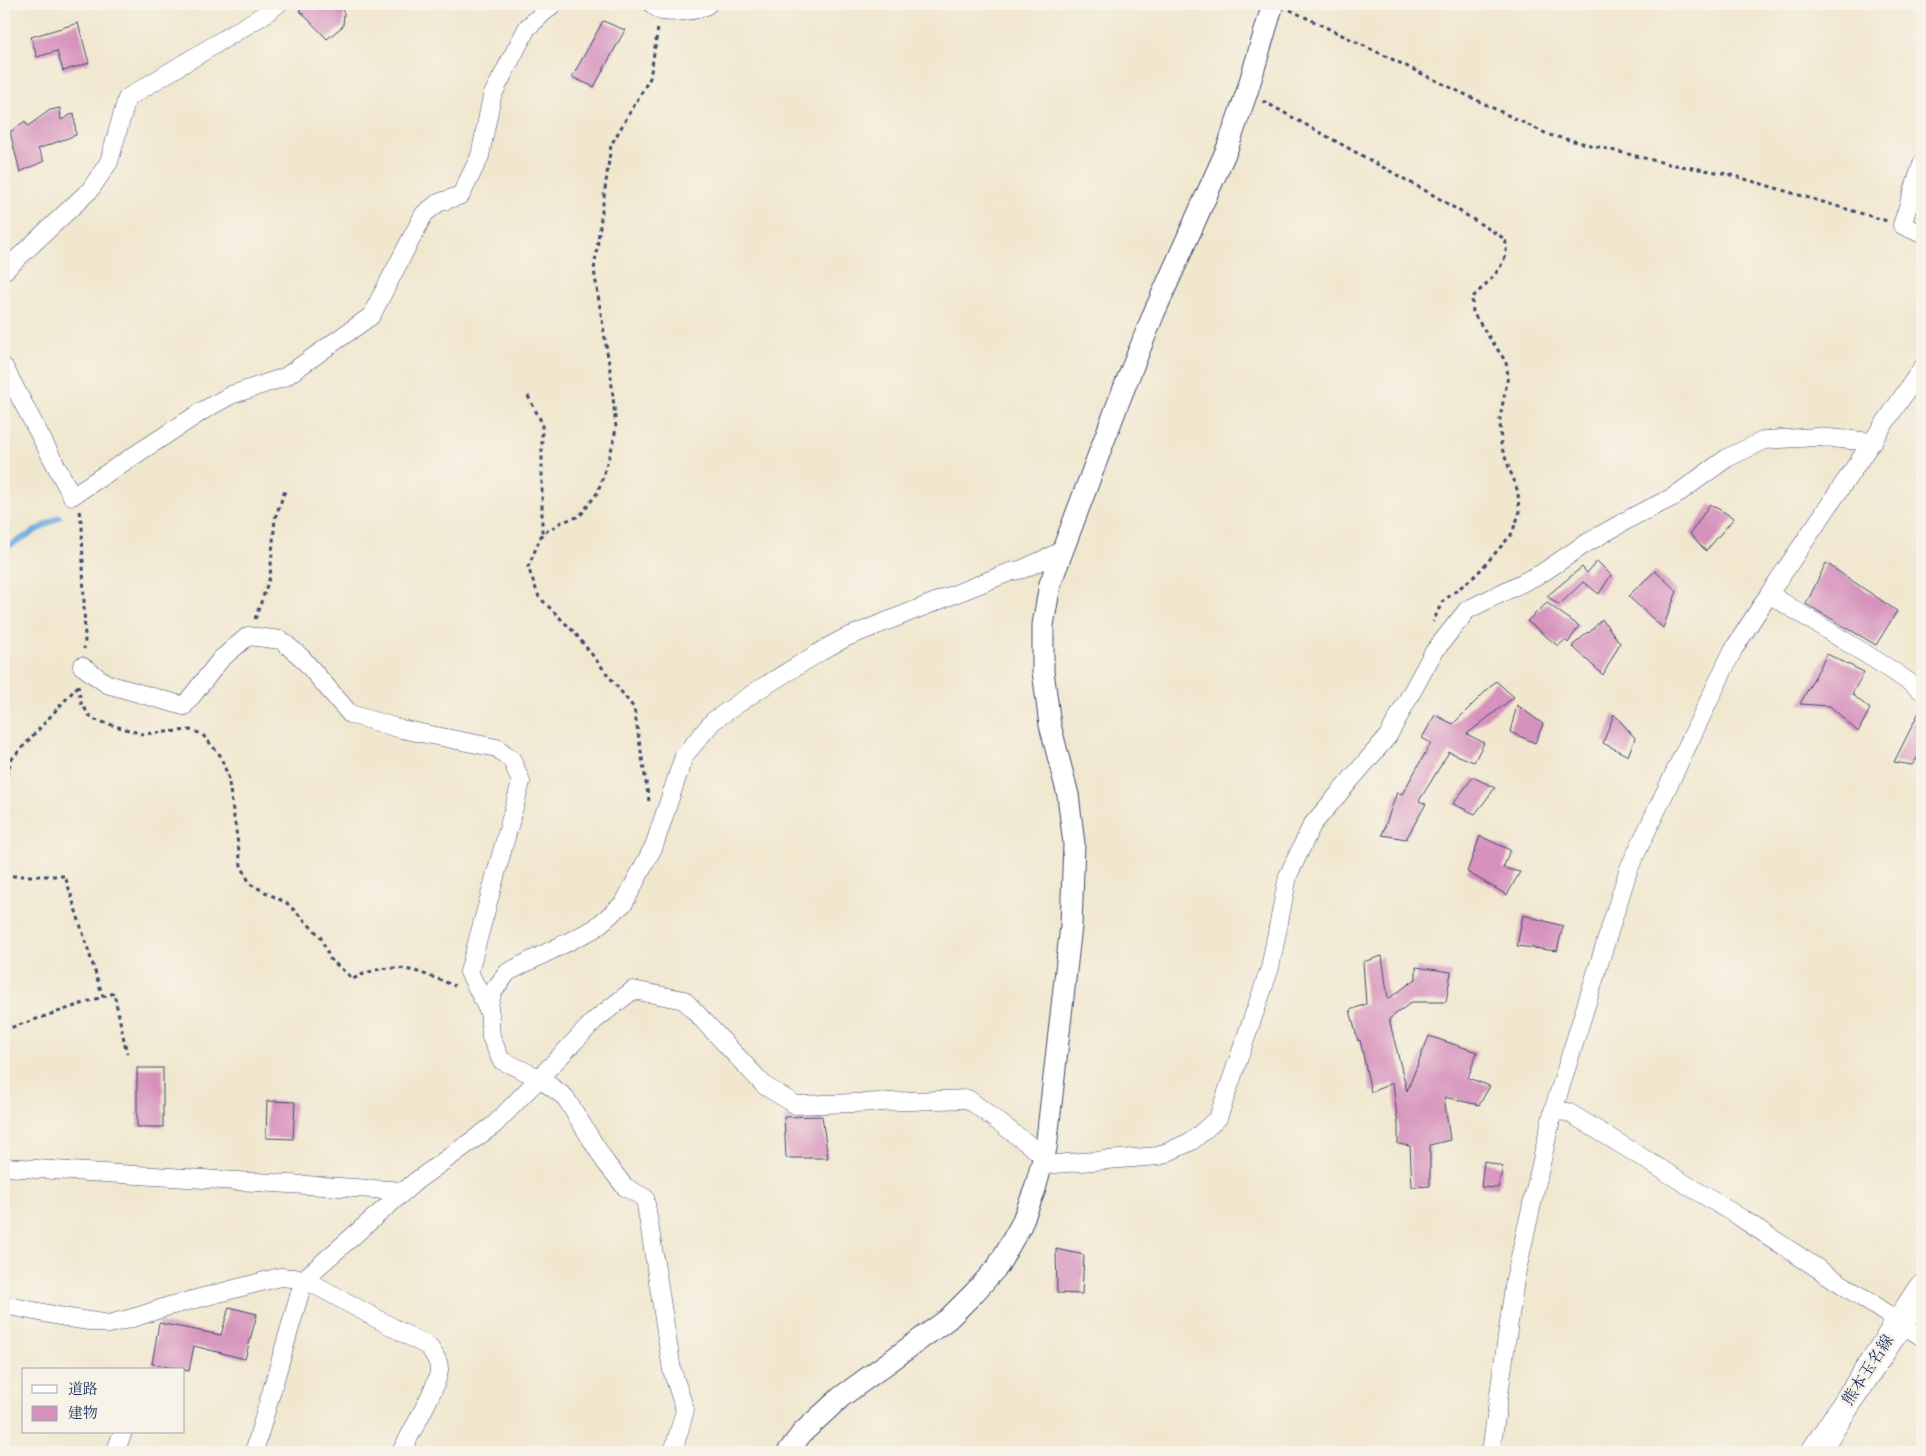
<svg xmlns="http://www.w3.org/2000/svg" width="1926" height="1456" font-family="'Libre Bodoni','Noto Serif JP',serif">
  <rect width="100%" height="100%" fill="#f7f3e8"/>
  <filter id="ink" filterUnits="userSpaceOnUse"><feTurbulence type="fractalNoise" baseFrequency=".02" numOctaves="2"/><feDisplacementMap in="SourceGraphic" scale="10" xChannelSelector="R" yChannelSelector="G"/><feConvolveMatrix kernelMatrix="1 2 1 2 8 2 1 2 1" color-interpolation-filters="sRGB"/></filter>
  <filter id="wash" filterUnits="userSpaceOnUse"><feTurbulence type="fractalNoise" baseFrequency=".0096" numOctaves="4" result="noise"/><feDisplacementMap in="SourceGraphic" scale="20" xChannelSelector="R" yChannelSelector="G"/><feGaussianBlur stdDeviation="1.12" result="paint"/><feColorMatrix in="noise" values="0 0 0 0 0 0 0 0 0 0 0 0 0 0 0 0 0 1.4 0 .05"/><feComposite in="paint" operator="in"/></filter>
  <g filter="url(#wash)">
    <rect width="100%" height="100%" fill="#f1e7cf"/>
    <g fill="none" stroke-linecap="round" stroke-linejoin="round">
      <!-- stream -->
      <path stroke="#6aaddf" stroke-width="5.5" d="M4 549 59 517"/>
    </g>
    <g id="blocks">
      <!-- building -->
      <g fill="#d691bc">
        <path d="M313 4H338L344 13 343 26 327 39 299 10Z"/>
        <path d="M603 21 625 30 594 87 572 77Z"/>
        <path d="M78 23 89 63 63 71 57 51 37 57 31 37Z"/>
        <path d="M60 108 61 120 74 113 76 135 38 149 44 161 20 172 10 132 25 121 28 126 50 110Z"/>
        <path d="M1710 504 1734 518 1706 551 1690 534Z"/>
        <path d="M1597 561 1611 575 1599 594 1583 582 1559 605 1547 596 1582 567 1587 573Z"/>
        <path d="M1826 563 1897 611 1876 645 1806 604Z"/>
        <path d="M1655 571 1677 591 1663 628 1628 596Z"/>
        <path d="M1547 603 1579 626 1568 643 1565 640 1558 646 1527 621Z"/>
        <path d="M1602 619 1620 643 1603 675 1572 646 1588 632 1589 633Z"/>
        <path d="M1827 654 1864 672 1852 694 1870 709 1858 732 1830 706 1800 704Z"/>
        <path d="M1496 681 1514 697 1467 734 1484 743 1474 762 1449 752 1419 801 1426 804 1406 839 1382 835 1397 792 1402 794 1431 743 1422 738 1435 715 1453 724Z"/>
        <path d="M1517 705 1543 724 1535 743 1510 732Z"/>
        <path d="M1922 706V751L1912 765 1894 762Z"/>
        <path d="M1614 714 1635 738 1628 756 1603 743Z"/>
        <path d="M1473 777 1495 788 1475 814 1453 804Z"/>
        <path d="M1480 836 1510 850 1503 868 1520 872 1507 895 1467 872Z"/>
        <path d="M1523 915 1563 926 1557 951 1517 946Z"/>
        <path d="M1382 956 1388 999 1416 979V967L1451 972 1446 1002H1412L1389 1019 1407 1091 1429 1036 1477 1052 1468 1078 1490 1086 1479 1105 1444 1097 1450 1140 1430 1145V1186L1412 1187 1410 1146 1398 1144V1126L1393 1083 1371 1092 1360 1040 1358 1041 1350 1010 1366 1004 1363 962Z"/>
        <rect x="137" y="1068" width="26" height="59"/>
        <path d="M267 1101 295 1102 293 1139 266 1138Z"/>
        <path d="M822 1116 828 1158H786L784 1117Z"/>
        <path d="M1484 1161 1503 1167 1498 1188 1481 1187Z"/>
        <path d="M1056 1249 1084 1255 1082 1294 1057 1293Z"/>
        <path d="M229 1307 257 1314 245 1359 194 1346 189 1371 152 1364 159 1323 221 1335Z"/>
      </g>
    </g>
  </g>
  <g filter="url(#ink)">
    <use href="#blocks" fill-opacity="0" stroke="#3b4b6f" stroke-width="1"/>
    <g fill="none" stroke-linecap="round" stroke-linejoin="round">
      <!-- minor casing -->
      <g stroke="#3b4b6f" stroke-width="19">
        <g id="minor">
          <path d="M652 4C655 6 658 10 662 11 672 13 702 11 708 4"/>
          <path d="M1922 164 1902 225 1922 234"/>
          <path d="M4 271 90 190 109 162 127 98 262 16 278 4"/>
          <path d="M4 367 72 496 204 410 231 395 285 377 371 316 424 214 438 203 461 195 480 156 492 96 527 28 553 4"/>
          <path d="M1769 594 1890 669 1922 691"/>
          <path d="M82 666 107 684 184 706 221 659 248 636 281 640 302 658 350 714 401 729 497 748 512 760 521 782 469 972 490 1014"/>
          <path d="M1553 1111 1568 1112 1741 1218 1922 1337"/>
          <path d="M1042 1165 1159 1156 1192 1141 1218 1118 1270 968 1288 876 1312 825 1388 736 1433 653 1467 610 1542 573 1585 544 1636 515 1673 497 1727 458 1765 440 1818 437 1873 442"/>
          <path d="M4 1167 405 1191"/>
          <path d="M4 1305 69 1318 109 1324 136 1317 169 1306 280 1277 304 1279 429 1347C434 1354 439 1361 439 1369 440 1383 409 1436 401 1452"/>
          <path d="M115 1452 123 1432"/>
          <path d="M254 1452 304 1279 416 1181 494 1125 595 1020 633 990 684 1000 765 1086 796 1105 968 1099 1044 1156"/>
          <path d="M673 1452 685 1410 672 1370 645 1198 625 1187 606 1163 565 1097 539 1078 501 1060 491 1037 489 1005 493 991 508 972 594 929 624 903 654 846 684 756 713 721 758 690 828 647 845 638 1010 572 1023 569 1062 551"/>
          <path d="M1491 1452 1515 1279 1553 1111 1629 868 1733 650 1769 594 1922 368"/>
        </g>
      </g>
      <!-- tertiary casing -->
      <g stroke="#3b4b6f" stroke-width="23">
        <path id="tertiary" d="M788 1452 802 1433 841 1397 948 1319 975 1292 998 1266 1021 1225 1035 1189 1046 1148 1071 926 1074 844 1068 795 1050 725 1043 671V625L1050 584 1117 406 1154 313 1227 149 1247 92 1273 4"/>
      </g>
      <!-- primary casing -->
      <g stroke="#3b4b6f" stroke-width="29">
        <path id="primary" d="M1815 1452 1922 1289"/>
      </g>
      <!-- path -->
      <g stroke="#3b4b6f" stroke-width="3" stroke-dasharray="4 4" stroke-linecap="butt">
        <path d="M1290 10 1549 135 1669 164 1728 174 1887 221"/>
        <path d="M1263 101 1435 196 1505 239C1512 264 1487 282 1472 298L1473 313 1506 362 1508 376 1500 418 1501 446 1518 492 1519 515 1511 535 1476 575 1442 602 1433 622"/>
        <path d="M528 396 542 423V534"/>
        <path d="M79 511 82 526 85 640 84 649"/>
        <path d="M255 619 270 577 275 518 286 488"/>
        <path d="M78 685 81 703 92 719 142 734 190 730 202 734 220 755 228 776 241 865 250 884 288 904 320 936 330 959 353 979C393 958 417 971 455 986"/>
        <path d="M4 783 11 760 77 687"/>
        <path d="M649 801 634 708 575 633 539 597 528 567 542 534 562 522 580 516 598 492 613 444 616 428 611 376 594 270 611 145 650 78 658 28"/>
        <path d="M4 876H65L103 997"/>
        <path d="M4 1030 114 993 127 1054"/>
      </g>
      <!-- minor -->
      <use href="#minor" stroke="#fff" stroke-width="18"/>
      <!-- tertiary -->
      <use href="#tertiary" stroke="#fff" stroke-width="21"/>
      <!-- primary -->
      <use href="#primary" stroke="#fff" stroke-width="28"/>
    </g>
  </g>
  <g text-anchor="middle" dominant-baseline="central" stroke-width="5" stroke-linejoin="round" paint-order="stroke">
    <!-- street labels -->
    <g font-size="16" fill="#1b2f5e" stroke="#f7f3e8">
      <text transform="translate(1868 1370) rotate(-57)">熊本玉名線</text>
    </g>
  </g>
  <!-- margin -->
  <rect width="1926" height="1456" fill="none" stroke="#f7f3e8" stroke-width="20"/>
  <!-- legend -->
  <rect x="22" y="1368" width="162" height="65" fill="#f7f3e8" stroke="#9fa5b1"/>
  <rect x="32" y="1385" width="25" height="8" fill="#ffffff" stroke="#9fa5b1"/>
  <text x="68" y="1394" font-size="15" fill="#1b2f5e">道路</text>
  <rect x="32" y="1406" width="25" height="15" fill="#d691bc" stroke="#9fa5b1"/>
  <text x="68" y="1418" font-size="15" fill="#1b2f5e">建物</text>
</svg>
